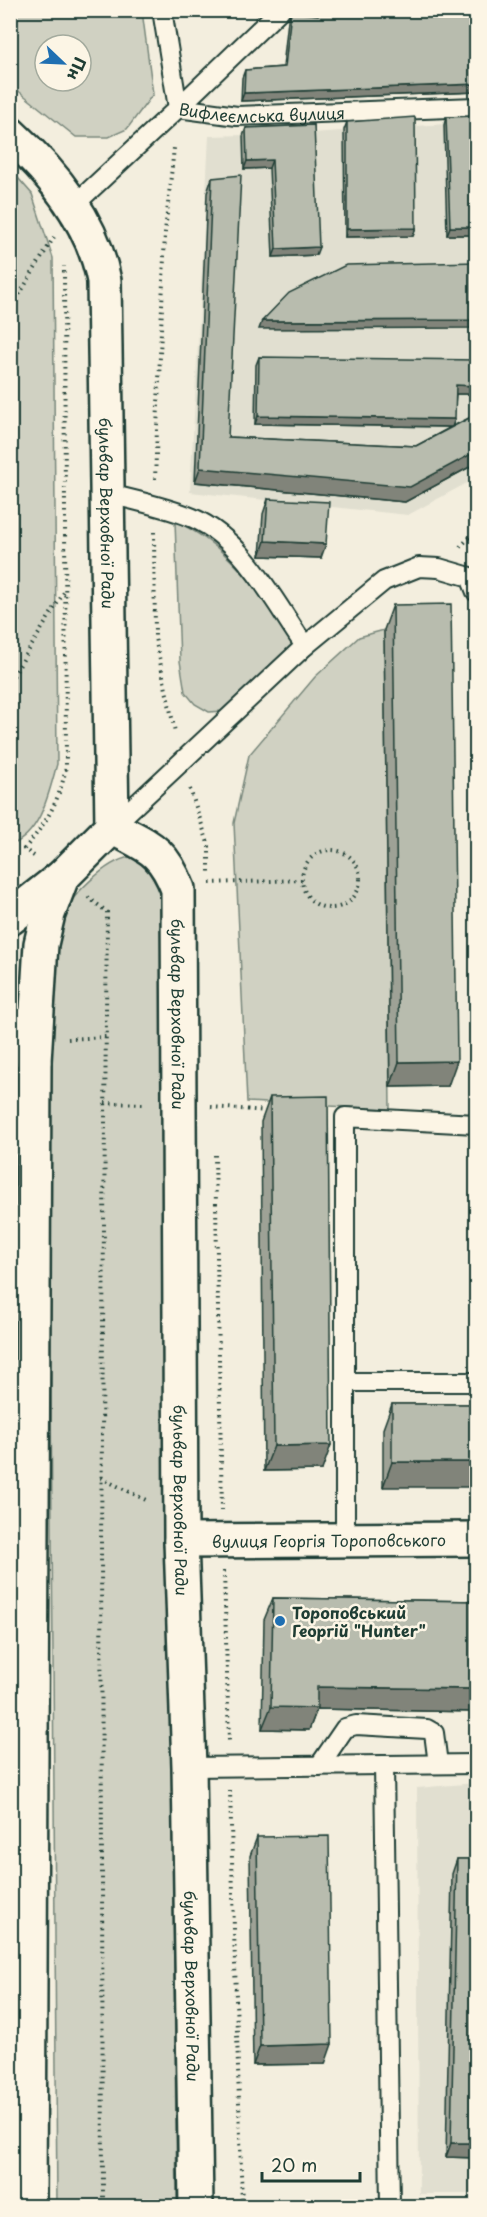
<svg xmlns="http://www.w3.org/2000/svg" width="487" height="2217" font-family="'Playpen Sans',sans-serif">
  <rect width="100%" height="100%" fill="#f3eede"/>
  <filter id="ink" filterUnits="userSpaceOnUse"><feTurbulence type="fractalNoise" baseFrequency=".0167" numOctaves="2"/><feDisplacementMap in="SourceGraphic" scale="12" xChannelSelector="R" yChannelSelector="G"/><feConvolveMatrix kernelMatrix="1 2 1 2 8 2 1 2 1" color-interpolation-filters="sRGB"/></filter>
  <g filter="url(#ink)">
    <!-- built -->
    <g fill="#e1dfd0">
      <path d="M476 122V478L408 515 190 492 209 136 311 133Z"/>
      <path d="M476 1783V2194H419L417 1788Z"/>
    </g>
    <!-- green -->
    <g fill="#d0d1c2" stroke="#78877b" stroke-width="1.5" fill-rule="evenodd">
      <path d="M10 11H142L153 94 127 129 109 137H76L11 85ZM45 45H81V81H45Z"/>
      <path d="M11 170 32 194 53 258 57 764C49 792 41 834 11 845Z"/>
      <path d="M175 521C233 548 259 593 294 644L223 711 209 712 195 704 185 692 180 661Z"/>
      <path d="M384 630 390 1109 247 1102 234 823 249 755 315 677 359 637Z"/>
      <path d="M130 857 140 859 160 880V890L177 2206H57L48 979C52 960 53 938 60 920 69 897 106 861 130 857Z"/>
    </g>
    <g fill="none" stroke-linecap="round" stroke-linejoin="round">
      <!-- service casing -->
      <g stroke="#1f3d34" stroke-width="22">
        <g id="service">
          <path d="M162 10 178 108"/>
          <path d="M178 108 280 10"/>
          <path id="s1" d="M73 206 178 108 237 116 476 107"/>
          <path d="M109 494C137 501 166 507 193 518 244 540 275 603 305 646"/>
          <path d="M112 827 305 646 384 581 419 567 439 568 470 577 476 592"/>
          <path d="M346 1382H476"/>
          <path d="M345 1540V1117L476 1124"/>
          <path d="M384 1765 390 2206"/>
          <path d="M319 1766 345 1728 356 1725 427 1729 434 1733 438 1764"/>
          <path d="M189 1767 476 1764"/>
        </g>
      </g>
      <!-- minor casing -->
      <g stroke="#1f3d34" stroke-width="38">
        <g id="minor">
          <path id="s2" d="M10 134C54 174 93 222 104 281L112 827"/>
          <path id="s3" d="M181 1541 476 1539"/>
        </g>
      </g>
      <!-- tertiary casing -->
      <g stroke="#1f3d34" stroke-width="38">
        <g id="tertiary">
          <path d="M10 1022 27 1042 34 1063 29 2206"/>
          <path d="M34 1061 41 944 48 914 62 877"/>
        </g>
      </g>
      <!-- secondary casing -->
      <g stroke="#1f3d34" stroke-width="38">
        <g id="secondary">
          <path id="s4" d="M10 918 62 877 112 827C148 847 162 848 178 889L181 1541 189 1767 196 2206"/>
        </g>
      </g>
      <!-- path -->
      <g stroke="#1f3d34" stroke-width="4" stroke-dasharray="1.5 4.5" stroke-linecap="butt">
        <path d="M10 310 54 237"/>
        <path d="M155 479 165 232 174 148"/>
        <path d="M154 532 155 638 175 732"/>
        <path d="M460 547 476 531"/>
        <path d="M10 681 66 589"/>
        <path d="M190 789 209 846V874"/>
        <circle cx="331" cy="879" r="29"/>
        <path d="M34 856 24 849C46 824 60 800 66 767L64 266"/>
        <path d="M210 883 302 880"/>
        <path d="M88 897 107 912 101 1540 103 2206"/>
        <path d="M68 1039 106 1037"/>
        <path d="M105 1103 146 1104"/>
        <path d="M211 1107 269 1111"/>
        <path d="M215 1155 222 1510"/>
        <path d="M101 1478 148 1501"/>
        <path d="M224 1571 229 1741"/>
        <path d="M230 1790 242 2206"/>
      </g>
      <!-- service -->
      <use href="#service" stroke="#fcf5e5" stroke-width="18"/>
      <!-- minor -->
      <use href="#minor" stroke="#fcf5e5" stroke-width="33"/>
      <!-- tertiary -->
      <use href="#tertiary" stroke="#fcf5e5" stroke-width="33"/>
      <!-- secondary -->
      <use href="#secondary" stroke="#fcf5e5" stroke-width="33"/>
    </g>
    <!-- wall -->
    <g fill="#9ea296" stroke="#1f3d34" stroke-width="1.5">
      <path d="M313 10H477V92L241 101 242 78 245 70 283 67 288 20 291 12 314 14Z"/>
      <path d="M477 116V235H447L444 125 446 117Z"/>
      <path d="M347 122 416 228 413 236 345 237 344 130Z"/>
      <path d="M314 125 316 255 273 257 269 168 244 169 243 136 246 128Z"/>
      <path d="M212 178 228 437 416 446 451 427 255 424 256 365 259 357 477 394H456L453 426 477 414V463L405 502 195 482 207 193Z"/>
      <path d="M268 499 321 558 260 556 263 514Z"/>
      <path d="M393 605 448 1086 390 1087 384 630Z"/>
      <path d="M270 1097 322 1470 264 1471 261 1122Z"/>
      <path d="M392 1404H477L383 1487V1429Z"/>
      <path d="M273 1598 477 1601V1712L317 1709 309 1730 262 1729 264 1620Z"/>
      <path d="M257 1837 325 2064 253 2065 250 1856Z"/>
      <path d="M457 1859H477V2158L446 2157 452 1874Z"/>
    </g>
    <!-- shaded-wall -->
    <g fill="#81847a" stroke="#1f3d34" stroke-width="1.5">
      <path d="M477 84V92L241 101 244 93Z"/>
      <path d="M272 160 269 168 244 169 247 161Z"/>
      <path d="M450 227H477V235H447Z"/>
      <path d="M416 228 413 236 345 237 347 229Z"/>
      <path d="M319 247 316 255 273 257 276 249Z"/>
      <path d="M477 320V328L259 329 262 321Z"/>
      <path d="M456 385 477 386V394H453Z"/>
      <path d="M258 416 455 419 452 427 255 424Z"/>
      <path d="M477 451V463L405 502 195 482 200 468Z"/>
      <path d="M265 541 326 544 321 558 260 556Z"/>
      <path d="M457 1061 448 1086 390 1087 399 1062Z"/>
      <path d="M331 1445 322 1470 264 1471 274 1446Z"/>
      <path d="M392 1462H477V1487H383Z"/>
      <path d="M317 1687 477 1689V1712L317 1709 309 1730 262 1729 271 1707Z"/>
      <path d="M332 2044 325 2064 253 2065 260 2046Z"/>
      <path d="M451 2143H477V2158L446 2157Z"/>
    </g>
    <!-- building -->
    <g fill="#b8bcae" stroke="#1f3d34" stroke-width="1.5">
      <path d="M317 10H477V84L244 93 245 70 285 67 291 12 318 15Z"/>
      <path d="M477 116V227H450L446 117Z"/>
      <path d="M415 117 416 228 347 229V122Z"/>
      <path d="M314 125 319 247 276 249 272 160 247 161 246 128Z"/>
      <path d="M241 175 228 437 416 446 477 414V451L410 487 200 468 212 178Z"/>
      <path d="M477 262V320L262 321 289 293 346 265Z"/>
      <path d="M259 357 477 360V386L456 385 455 419 258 416Z"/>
      <path d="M268 499 329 502 326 544 265 541Z"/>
      <path d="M451 604 457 1061 399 1062 393 605Z"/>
      <path d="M328 1096 331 1445 274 1446 270 1097Z"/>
      <rect x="392" y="1404" width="85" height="58"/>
      <path d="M273 1598 477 1601V1689L317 1687V1708L271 1707Z"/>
      <path d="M329 1836 332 2044 260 2046 257 1837Z"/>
      <path d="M457 1859H477V2143H451Z"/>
    </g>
  </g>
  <!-- markers -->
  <circle fill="#1f6fb2" stroke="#fcf5e5" stroke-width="2" cx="280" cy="1621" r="6"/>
  <g text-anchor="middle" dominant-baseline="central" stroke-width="5" stroke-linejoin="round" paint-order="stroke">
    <!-- street labels -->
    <g font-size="16" fill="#1f3d34" stroke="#fcf5e5">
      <text stroke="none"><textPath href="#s1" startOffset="228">Вифлеємська вулиця</textPath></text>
      <text stroke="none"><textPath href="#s2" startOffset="410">бульвар Верховної Ради</textPath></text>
      <text stroke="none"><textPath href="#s4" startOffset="356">бульвар Верховної Ради</textPath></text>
      <text stroke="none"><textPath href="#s4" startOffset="842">бульвар Верховної Ради</textPath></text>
      <text stroke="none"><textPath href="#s3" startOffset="148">вулиця Георгія Тороповського</textPath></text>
      <text stroke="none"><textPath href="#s4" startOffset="1328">бульвар Верховної Ради</textPath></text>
    </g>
    <!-- poi labels -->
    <g font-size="16" font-weight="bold" fill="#1f3d34" stroke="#fcf5e5" text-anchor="start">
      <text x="292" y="1612">Тороповський<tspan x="292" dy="18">Георгій "Hunter"</tspan></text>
    </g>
  </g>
  <!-- margin -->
  <rect width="487" height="2217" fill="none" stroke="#fcf5e5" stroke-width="36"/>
  <rect x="18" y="18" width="451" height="2181" fill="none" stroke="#1f3d34" stroke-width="2" filter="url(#ink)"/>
  <!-- north arrow -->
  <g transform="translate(63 63) rotate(113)"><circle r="28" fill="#fcf5e5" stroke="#a4ab9e" stroke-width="1.5"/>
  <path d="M0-4.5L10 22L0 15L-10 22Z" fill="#1f6fb2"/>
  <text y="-9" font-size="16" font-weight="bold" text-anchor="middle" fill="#1f3d34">Пн</text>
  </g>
  <!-- scale -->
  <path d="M262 2172v9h98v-9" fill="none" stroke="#1f3d34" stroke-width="3"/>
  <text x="271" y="2172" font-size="18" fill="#1f3d34" stroke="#fcf5e5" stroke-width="4.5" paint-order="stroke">20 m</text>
</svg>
